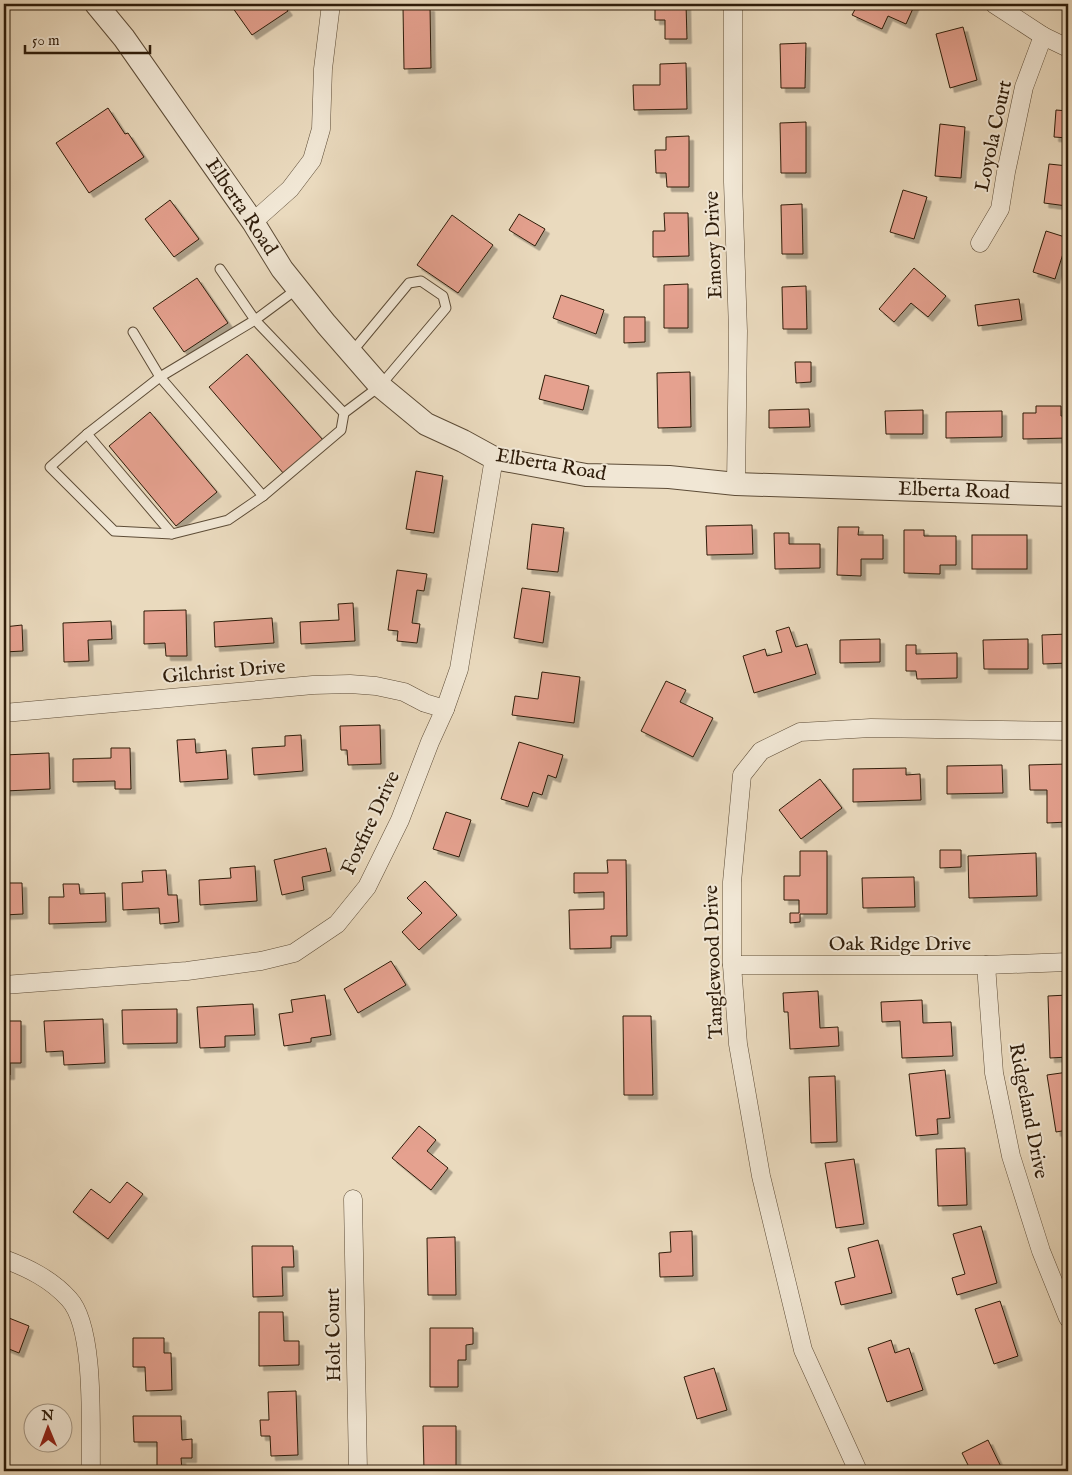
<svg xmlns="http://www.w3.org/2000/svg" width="1072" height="1475" font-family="'IM FELL English',serif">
  <defs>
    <filter id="shadow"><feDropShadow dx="4.5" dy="4.5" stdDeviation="0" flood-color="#0004"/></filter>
  </defs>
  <rect width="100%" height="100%" fill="#eadabe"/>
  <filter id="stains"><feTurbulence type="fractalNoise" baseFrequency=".004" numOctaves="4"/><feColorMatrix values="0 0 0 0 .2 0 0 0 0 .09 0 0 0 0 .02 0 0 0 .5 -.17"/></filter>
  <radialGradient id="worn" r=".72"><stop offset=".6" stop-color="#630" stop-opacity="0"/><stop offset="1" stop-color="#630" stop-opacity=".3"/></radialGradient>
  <!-- building -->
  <g fill="#e5a18f" stroke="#2e1c0a" filter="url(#shadow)">
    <path d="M230 4H283L288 11 252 35Z"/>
    <path d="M655 4H686L687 39H665V20H655Z"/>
    <path d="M858 4H915L906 24 888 16 882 29 852 15Z"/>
    <path d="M403 7H430L431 68 404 69Z"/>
    <path d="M963 27 977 80 950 88 936 34Z"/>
    <path d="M806 43 805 88H781L780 44Z"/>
    <path d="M686 63 687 109 634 110 633 85H660V64Z"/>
    <path d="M108 108 125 134 128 133 144 157 89 193 56 143Z"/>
    <path d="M1056 110 1068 111V138L1054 137Z"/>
    <path d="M806 122V173H781L780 123Z"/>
    <path d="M940 124 965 127 961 178 935 176Z"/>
    <path d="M689 136V187H667L666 173H656L655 150H666V137Z"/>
    <path d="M1049 164 1068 166 1067 206 1044 203Z"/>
    <path d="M903 190 927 197 914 239 890 232Z"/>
    <path d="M170 200 199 239 174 257 145 219Z"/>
    <path d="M802 204 803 254H782L781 205Z"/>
    <path d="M664 213H688L689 256 653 257V231H665Z"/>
    <path d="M519 214 545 229 535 246 509 230Z"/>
    <path d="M452 215 493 245 458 293 417 265Z"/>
    <path d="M1046 231 1068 238 1055 279 1033 272Z"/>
    <path d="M914 268 946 296 928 317 911 303 894 322 879 309Z"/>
    <path d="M197 278 228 323 184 352 153 308Z"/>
    <path d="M688 284V328H664V285Z"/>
    <path d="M806 286 807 329H783L782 287Z"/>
    <path d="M561 295 604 310 596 334 553 318Z"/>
    <path d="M1019 299 1022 320 978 326 975 305Z"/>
    <path d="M624 317H645V342L624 343Z"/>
    <path d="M247 354 323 440 284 474 209 387Z"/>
    <path d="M795 362H811V382L796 383Z"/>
    <path d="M690 372 691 427 658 428 657 373Z"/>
    <path d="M545 375 589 386 583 410 539 399Z"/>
    <path d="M1036 406H1061V416H1068V438L1023 439V413H1036Z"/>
    <path d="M809 409 810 427 769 428V410Z"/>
    <path d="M923 410V434H886L885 411Z"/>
    <path d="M1002 411V437L946 438V412Z"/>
    <path d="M150 412 217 492 176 526 109 446Z"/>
    <path d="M416 471 443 476 434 533 406 529Z"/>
    <path d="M532 524 564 528 558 572 527 569Z"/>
    <path d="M752 525 753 554 707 555 706 526Z"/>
    <path d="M838 527H859L858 535H883V559H861V576L837 575Z"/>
    <path d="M904 530H924V536H956V565H940V574L904 573Z"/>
    <path d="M774 533H789V544H820V568L775 569Z"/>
    <rect x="972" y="535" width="55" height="34"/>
    <path d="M397 570 427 574 424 591 417 590 412 623 420 624 417 643 397 641 398 631 388 630Z"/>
    <path d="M522 588 550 592 543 643 514 638Z"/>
    <path d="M353 603 355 641 301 644 300 622 339 620 338 604Z"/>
    <path d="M186 610 187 656H166L165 643 144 644V611Z"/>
    <path d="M272 618 274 643 215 647 214 622Z"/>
    <path d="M111 621 112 639 88 640 89 661 64 662 63 623Z"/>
    <path d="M22 625 23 651 4 652V627Z"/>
    <path d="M789 627 796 647 807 644 816 674 754 693 743 656 765 649 767 656 782 652 776 631Z"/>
    <path d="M1068 634V663L1043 664 1042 635Z"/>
    <path d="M880 639V662L840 663V640Z"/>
    <path d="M1028 639V669H984L983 640Z"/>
    <path d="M906 645H916V654L957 653V678L917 679 916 671H906Z"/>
    <path d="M542 672 580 677 574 723 512 715 515 696 538 699Z"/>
    <path d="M666 681 686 690 680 702 713 718 693 757 641 731Z"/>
    <path d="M380 725 381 764 348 765 347 750H341L340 726Z"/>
    <path d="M301 735 303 771 254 775 252 748 285 746V736Z"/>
    <path d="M195 739 196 753 226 750 228 779 180 782 177 740Z"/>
    <path d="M519 742 563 755 556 778 548 775 542 795 533 792 528 807 501 799Z"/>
    <path d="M111 748H130L131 789H115V781L73 782V759L111 758Z"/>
    <path d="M49 753 50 789 4 791V755Z"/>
    <path d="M1068 764V822L1047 823V790H1030L1029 765Z"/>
    <path d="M1002 765 1003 793 947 794V766Z"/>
    <path d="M906 768V775L920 774 921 800 853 802V769Z"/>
    <path d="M820 779 842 808 801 839 779 810Z"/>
    <path d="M446 812 471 820 459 857 433 849Z"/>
    <path d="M326 848 331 871 302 877 304 890 282 895 274 860Z"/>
    <path d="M940 850H961V867L940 868Z"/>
    <path d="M800 851H827V914H800V922L790 923V913H799V900H784V876H800Z"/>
    <path d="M1036 853 1037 896 969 898 968 856Z"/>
    <path d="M607 860H626L627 936H611V948L570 949 569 910 604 909V892L574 893V873H608Z"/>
    <path d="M255 866 257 901 200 905 199 880 231 878 230 868Z"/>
    <path d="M166 870 168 895H177L179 922 160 924 159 908 123 910 122 883 143 882 142 871Z"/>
    <path d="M914 877 915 907 863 908 862 878Z"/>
    <path d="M425 881 457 915 419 950 402 932 422 913 407 898Z"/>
    <path d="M4 883H22L23 914 4 915Z"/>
    <path d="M63 884H79L80 894 105 893 106 922 49 924V897H64Z"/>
    <path d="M391 961 406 985 358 1013 344 989Z"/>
    <path d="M818 991 820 1028 838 1027 839 1046 790 1049 788 1012H784L783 993Z"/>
    <path d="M325 995 331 1035 311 1038V1042L284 1046 279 1014 293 1012 291 1000Z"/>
    <path d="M1068 995V1057L1050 1058 1048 996Z"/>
    <path d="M922 1000 923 1023 951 1022 953 1056 902 1058 900 1021 882 1022 881 1002Z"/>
    <path d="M253 1004 255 1035 225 1036V1047L200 1048 197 1007Z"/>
    <path d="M177 1009V1043L123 1044 122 1010Z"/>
    <path d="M623 1016H651L653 1095H624Z"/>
    <path d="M103 1019 105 1063 64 1065 63 1051 46 1052 44 1021Z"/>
    <path d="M5 1021H21V1063H10V1075H4Z"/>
    <path d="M945 1070 950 1118 937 1119 938 1134 916 1136 909 1074Z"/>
    <path d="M1068 1072V1130L1056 1132 1047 1075Z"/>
    <path d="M835 1076 837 1142 811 1143 809 1077Z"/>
    <path d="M419 1126 436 1140 427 1151 448 1168 431 1190 392 1158Z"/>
    <path d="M965 1148 967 1205 938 1206 936 1149Z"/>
    <path d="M854 1159 864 1224 836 1228 825 1163Z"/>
    <path d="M127 1182 143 1194 108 1239 73 1212 91 1189 110 1203Z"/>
    <path d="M981 1226 997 1283 957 1295 952 1278 965 1274 953 1234Z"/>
    <path d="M692 1231 693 1276 660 1277 659 1253 671 1252 670 1232Z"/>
    <path d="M455 1237 456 1295H428L427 1238Z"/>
    <path d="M878 1240 892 1293 841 1305 835 1282 855 1277 848 1248Z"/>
    <path d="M252 1246H293L294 1267H282L283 1296 253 1297Z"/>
    <path d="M1000 1301 1018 1356 994 1364 975 1309Z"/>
    <path d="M259 1312H283L284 1341H299V1365L259 1366Z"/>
    <path d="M4 1316 29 1326 19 1353 4 1347Z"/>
    <path d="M430 1328H473V1344L466 1345V1360H458V1387H430Z"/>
    <path d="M133 1338H164V1353H171L172 1390 146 1391 145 1367H133Z"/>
    <path d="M891 1340 895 1353 909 1348 923 1390 887 1402 868 1348Z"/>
    <path d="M714 1368 727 1410 697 1419 684 1377Z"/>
    <path d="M296 1391 298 1455 271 1456 270 1436H261L260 1420H269L268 1392Z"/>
    <path d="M133 1416H181L182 1440 192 1439V1458H181L182 1470 157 1471V1442H134Z"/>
    <path d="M423 1426H456V1471H424Z"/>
    <path d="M988 1440 1003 1471H971L962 1453Z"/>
  </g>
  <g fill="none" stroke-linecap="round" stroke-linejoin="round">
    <!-- service casing -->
    <g stroke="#5d4c37" stroke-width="11">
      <g id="service">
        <path d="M220 269 255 320 344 413 341 430 263 496 160 377 255 320 297 289"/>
        <path d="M133 332 160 377 87 434 172 534 228 520 263 496"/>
        <path d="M344 413 380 386 446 308 443 296 421 281 409 283 351 353"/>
        <path d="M87 434 50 467 114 531 172 534"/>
      </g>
    </g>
    <!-- minor casing -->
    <g stroke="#5d4c37" stroke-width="19">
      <g id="minor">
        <path d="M733 4V182L738 331 736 484"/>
        <path d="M994 4 1043 36 1068 48"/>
        <path d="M253 222 290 189 312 160 321 129 323 69 331 4"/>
        <path d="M980 243 1000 209 1006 172 1024 87 1043 36"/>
        <path d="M4 713 313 685 350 684 376 686 404 692 425 703 445 709"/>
        <path d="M732 965H986L1068 962"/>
        <path d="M986 965 994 1073 1011 1156 1041 1251 1068 1318"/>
        <path d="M4 985 187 971 261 961 294 953 337 924 367 887 400 820 430 742 445 709 459 669 494 458"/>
        <path d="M353 1199 358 1471"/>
        <path d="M4 1259C28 1268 51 1279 69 1299 96 1328 90 1430 91 1471"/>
        <path d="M858 1471 803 1350 761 1176 738 1044 732 965V882L742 775 761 751 800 732 871 728 1068 731"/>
      </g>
    </g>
    <!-- tertiary casing -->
    <g stroke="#5d4c37" stroke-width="24">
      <path id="tertiary" d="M96 4 124 38 253 222 282 269 326 324 380 386 426 424 463 441 494 458 586 475 669 477 736 484 1068 495"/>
    </g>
    <!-- service -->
    <use href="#service" stroke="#f1e7d5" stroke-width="9"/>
    <!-- minor -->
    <use href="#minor" stroke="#f1e7d5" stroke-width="18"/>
    <!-- tertiary -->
    <use href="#tertiary" stroke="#f1e7d5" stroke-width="22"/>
  </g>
  <g text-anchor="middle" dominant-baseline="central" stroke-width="4" stroke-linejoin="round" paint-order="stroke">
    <!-- street labels -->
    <g font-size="20" fill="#2e1c0a" stroke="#f1e7d5">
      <text transform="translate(994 136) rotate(-78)">Loyola Court</text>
      <text transform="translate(241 207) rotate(56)">Elberta Road</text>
      <text transform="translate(714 245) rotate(-92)">Emory Drive</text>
      <text transform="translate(551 465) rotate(10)">Elberta Road</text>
      <text transform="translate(954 491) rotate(2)">Elberta Road</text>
      <text transform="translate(224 672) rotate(-5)">Gilchrist Drive</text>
      <text transform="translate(371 823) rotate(-65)">Foxfire Drive</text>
      <text x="900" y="944">Oak Ridge Drive</text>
      <text transform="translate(714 962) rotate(-92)">Tanglewood Drive</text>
      <text transform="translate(1028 1111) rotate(79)">Ridgeland Drive</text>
      <text transform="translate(334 1335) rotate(-91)">Holt Court</text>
    </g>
  </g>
  <!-- margin -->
  <rect width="1072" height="1475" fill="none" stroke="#eadabe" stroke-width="20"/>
  <rect x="5" y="5" width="1062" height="1465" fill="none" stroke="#2e1c0a" stroke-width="2.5"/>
  <rect x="10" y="10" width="1052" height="1455" fill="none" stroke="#2e1c0a"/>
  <!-- north arrow -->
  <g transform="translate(48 1428) rotate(359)"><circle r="24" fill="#f1e7d5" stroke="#a39684"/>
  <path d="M0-4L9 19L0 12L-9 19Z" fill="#8f2418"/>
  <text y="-8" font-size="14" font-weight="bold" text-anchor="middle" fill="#2e1c0a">N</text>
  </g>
  <!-- scale -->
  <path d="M25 45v8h125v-8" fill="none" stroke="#2e1c0a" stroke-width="2.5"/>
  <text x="32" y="45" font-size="15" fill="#2e1c0a" stroke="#f1e7d5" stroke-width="4" paint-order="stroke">50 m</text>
  <rect width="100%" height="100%" filter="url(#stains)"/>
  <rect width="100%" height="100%" fill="url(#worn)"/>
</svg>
